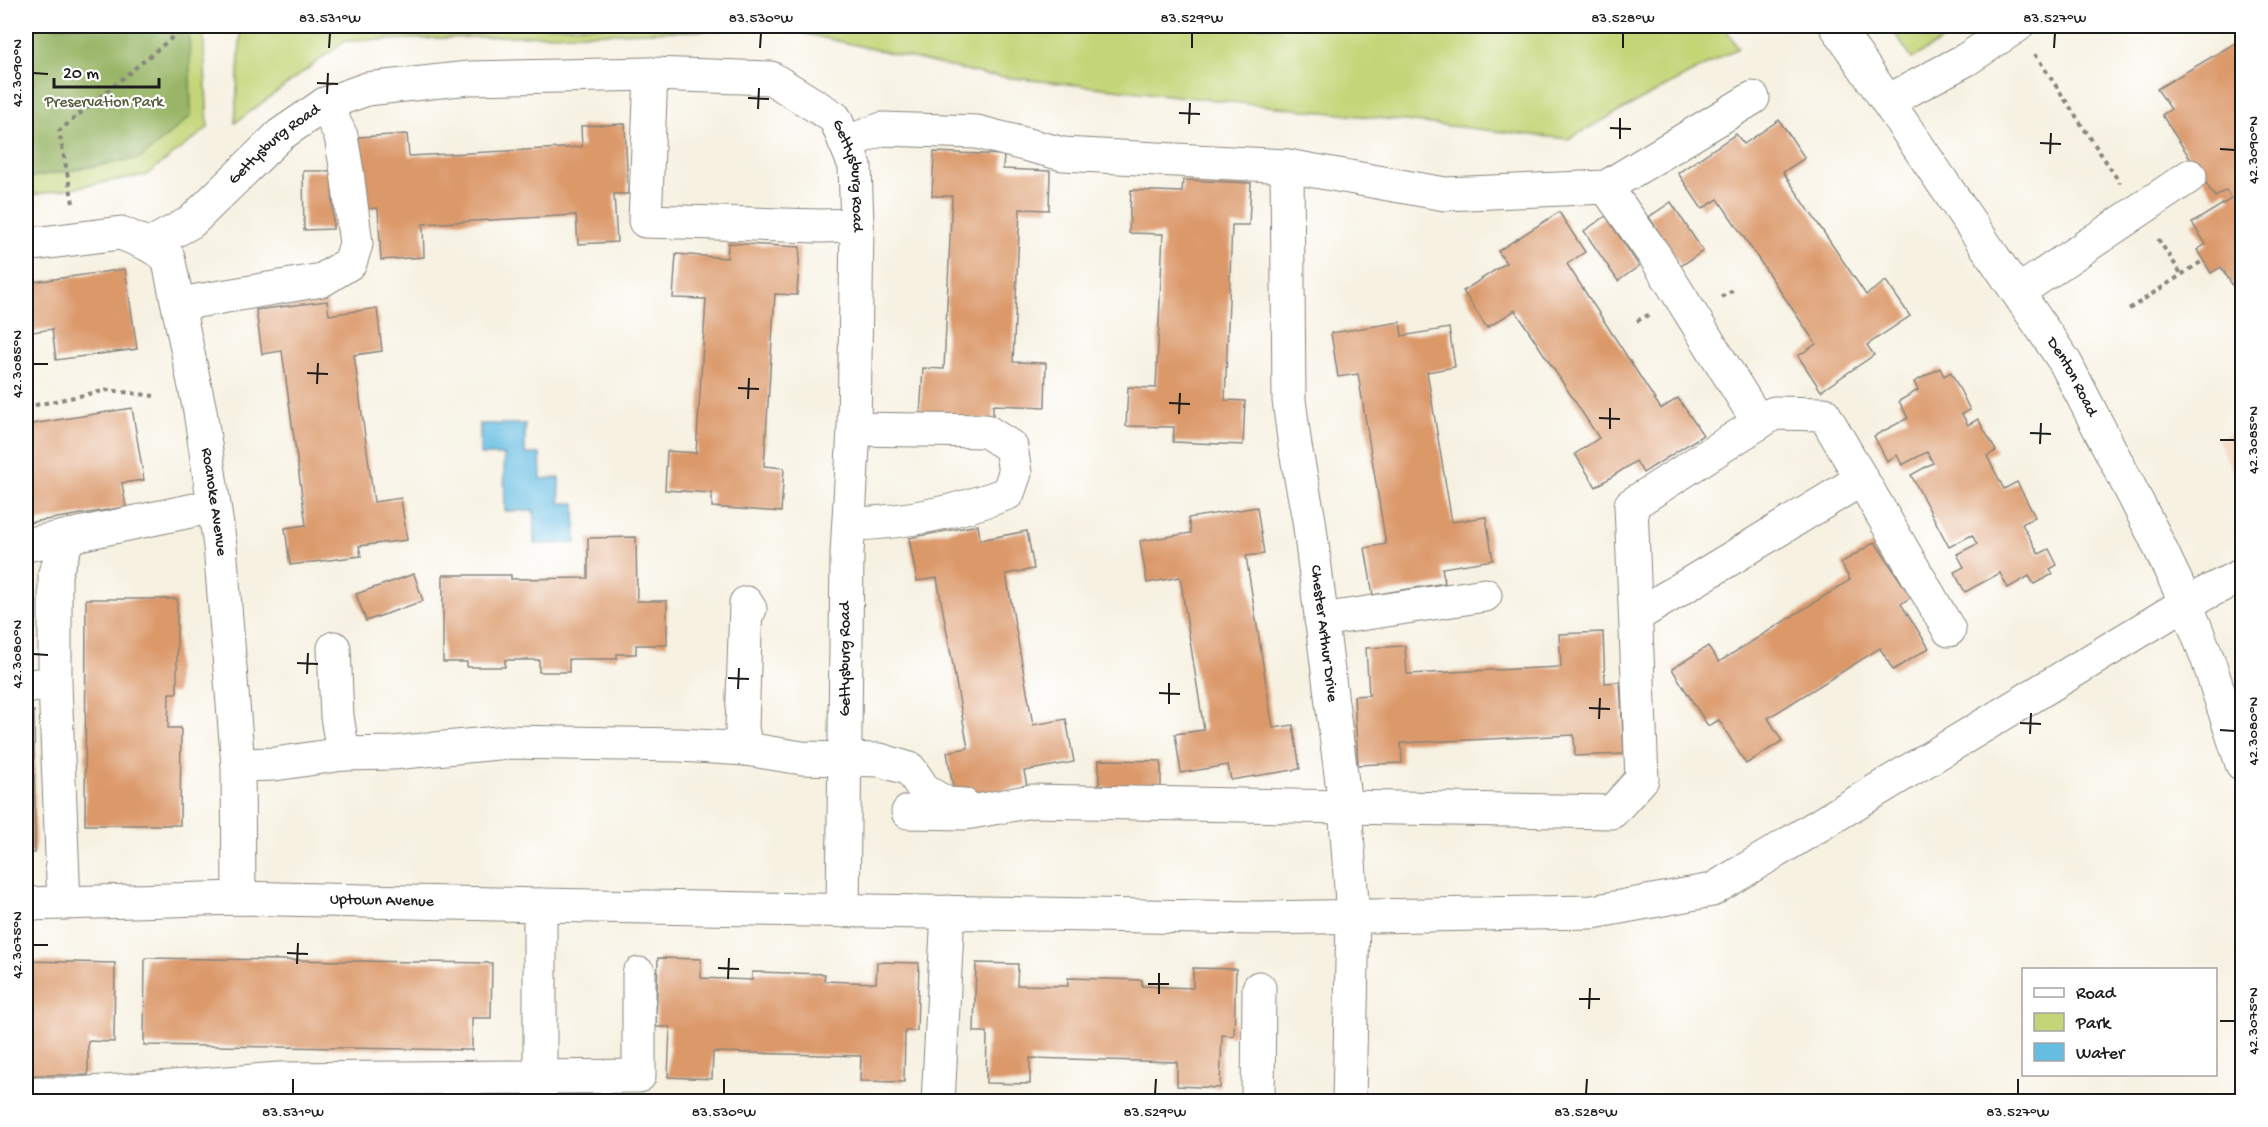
<svg xmlns="http://www.w3.org/2000/svg" width="2268" height="1127" font-family="'Gochi Hand',sans-serif">
  <rect width="100%" height="100%" fill="#fff"/>
  <filter id="ink" filterUnits="userSpaceOnUse"><feTurbulence type="fractalNoise" baseFrequency=".0167" numOctaves="2"/><feDisplacementMap in="SourceGraphic" scale="12" xChannelSelector="R" yChannelSelector="G"/><feConvolveMatrix kernelMatrix="1 2 1 2 8 2 1 2 1" color-interpolation-filters="sRGB"/></filter>
  <filter id="wash" filterUnits="userSpaceOnUse"><feTurbulence type="fractalNoise" baseFrequency=".008" numOctaves="4" result="noise"/><feDisplacementMap in="SourceGraphic" scale="24" xChannelSelector="R" yChannelSelector="G"/><feGaussianBlur stdDeviation="1.35" result="paint"/><feColorMatrix in="noise" values="0 0 0 0 0 0 0 0 0 0 0 0 0 0 0 0 0 1.4 0 .05"/><feComposite in="paint" operator="in"/></filter>
  <g filter="url(#wash)">
    <rect width="100%" height="100%" fill="#f6f1e1"/>
    <!-- built -->
    <path fill="#f2d5bd" d="M2242 426V490L2217 440Z"/>
    <!-- green -->
    <g fill="#c2d577" stroke="#6f784a" stroke-width="1.5">
      <path d="M26 26H203L208 128 146 175 26 196Z"/>
      <path d="M241 26H1724L1738 48 1568 139 986 75 781 28 345 41 235 123Z"/>
      <path d="M1890 26H1965L1912 59Z"/>
    </g>
    <!-- forest -->
    <path fill="#99b668" stroke="#5a6942" stroke-width="1.5" d="M26 26H189L191 116 141 158 26 178Z"/>
    <!-- water -->
    <path fill="#65bde2" stroke="#406c7f" stroke-width="1.5" d="M480 424H525V454H540L541 479 559 478 560 503H575L576 543 534 544V511H505L504 455H480Z"/>
    <g id="blocks">
      <!-- building -->
      <g fill="#db996b">
        <path d="M2242 39V280L2233 286 2221 267 2211 273 2197 250 2206 244 2192 223 2231 199 2226 190 2215 197 2162 115 2171 109 2157 89Z"/>
        <path d="M1779 120 1805 158 1783 172 1866 295 1886 281 1910 316 1867 345 1874 355 1821 391 1798 356 1816 344 1718 199 1702 209 1678 173 1736 134 1744 144Z"/>
        <path d="M625 124 628 194H614L617 242 578 244 576 215 423 224 424 257 381 260 378 208 363 209 359 137 407 134 409 156 582 147 581 126Z"/>
        <path d="M934 152 1004 155 1003 169 1050 171 1049 210 1020 209 1013 362 1046 363 1045 407 993 405V420L920 417 923 368 944 369 952 196H932Z"/>
        <path d="M303 171H332L333 229 304 230Z"/>
        <path d="M1183 180 1251 183 1249 225H1232L1225 400 1245 401 1243 445 1173 442 1174 427 1126 426 1128 387 1156 388 1163 234 1129 233 1131 190 1182 192Z"/>
        <path d="M1671 202 1703 251 1681 266 1649 217Z"/>
        <path d="M1559 212 1585 252 1567 264 1661 409 1678 398 1703 435 1643 473 1636 461 1596 487 1575 454 1599 438 1515 310 1487 328 1463 291 1506 263 1498 251Z"/>
        <path d="M1606 216 1639 266 1618 281 1584 231Z"/>
        <path d="M728 243 800 247 797 295 775 294 764 466 784 468 781 512 712 507V493L665 490 667 451 696 453 706 299 673 298 676 254 727 258Z"/>
        <path d="M125 269 137 349 56 360 52 329 26 333V283Z"/>
        <path d="M327 301 329 315 377 308 382 351 354 355 374 502 401 498 407 540 359 546 361 556 290 565 285 528 306 525 282 351 262 354 256 310Z"/>
        <path d="M1400 322 1402 336 1449 328 1455 367 1427 372 1452 522 1486 517 1493 560 1442 568 1445 583 1373 595 1365 548 1386 544 1358 374 1338 377 1331 333Z"/>
        <path d="M1940 368 1944 376 1951 372 1970 410 1962 414 1968 425 1978 419 1996 451 1987 456 2004 489 2017 482 2035 517 2022 524 2039 554 2049 549 2057 565 2050 569 2053 574 2034 584 2029 576 2008 588 2000 573 1965 592 1954 572 1964 567 1957 554 1977 544 1972 535 1949 547 1911 475 1933 463 1927 452 1902 465 1897 455 1887 461 1874 436 1908 418 1899 401 1918 390 1914 382Z"/>
        <path d="M132 408 144 480 122 483 126 507 26 523V425Z"/>
        <path d="M1257 507 1264 554 1246 556 1273 728 1293 725 1300 769 1231 780 1228 765 1181 773 1175 734 1204 730 1180 577 1147 583 1140 541 1191 533 1188 518Z"/>
        <path d="M978 525 980 540 1027 531 1034 569 1006 574 1033 725 1066 719 1074 762 1024 771 1027 786 955 799 947 752 968 748 937 578 917 581 909 538Z"/>
        <path d="M636 537 637 601H667V645H636V654H617V659H569V672H539V660H505V667H467V662H443V575H511V579L588 578V538Z"/>
        <path d="M1875 542 1911 597 1901 604 1929 648 1893 670 1880 648 1768 718 1782 741 1746 764 1719 720 1708 726 1672 669 1708 646 1719 662 1850 580 1841 563Z"/>
        <path d="M414 574 423 601 366 621 356 594Z"/>
        <path d="M86 599H177V693H169L168 728H181L180 825H85Z"/>
        <path d="M1603 632 1605 683 1620 682 1624 754 1575 756 1574 735 1401 743 1402 763 1358 765 1354 696 1369 695 1366 648 1405 646 1407 674 1561 667 1559 634Z"/>
        <path d="M26 711H34L35 853H26Z"/>
        <path d="M1099 760 1161 761V789L1099 788Z"/>
        <path d="M145 958 492 963 491 1018H472V1050L144 1045Z"/>
        <path d="M658 958 701 959V978L752 980V972L825 974 824 981 876 983 877 962 919 963 917 1031H905L904 1082 860 1081 861 1056 713 1052 712 1079 668 1077 670 1027H656Z"/>
        <path d="M26 961 115 963 114 1042 88 1041V1075H26Z"/>
        <path d="M976 963 1018 964 1017 985 1068 986V978L1142 980V986L1193 988V968L1236 969 1234 1036 1222 1035 1220 1088 1177 1086V1062L1030 1058V1084L986 1083 987 1032H974Z"/>
      </g>
    </g>
  </g>
  <g filter="url(#ink)">
    <use href="#blocks" fill-opacity="0" stroke="#89867e" stroke-width="1.5"/>
    <g fill="none" stroke-linecap="round" stroke-linejoin="round">
      <!-- minor casing -->
      <g stroke="#89867e" stroke-width="35">
        <g id="minor">
          <path id="s1" d="M1836 26 2065 362 2152 531 2186 603 2208 660 2242 764"/>
          <path d="M651 74 645 221 820 226 857 225"/>
          <path d="M1888 101 1967 59 2017 26"/>
          <path d="M845 143 882 129 977 132 1063 154 1287 166 1445 194 1606 187 1753 98"/>
          <path id="s2" d="M1287 166 1289 400 1295 446 1309 520 1345 806 1353 916 1349 1102"/>
          <path d="M1606 187 1655 256 1759 423"/>
          <path id="s3" d="M26 245 121 233 149 245 168 257 200 411 220 546 238 765 239 898"/>
          <path id="s4" d="M149 245 191 222 280 135 325 104 367 89 469 78 651 74 771 78 835 118 855 166 857 225 854 429 847 554 843 911"/>
          <path d="M2018 292 2190 176"/>
          <path d="M179 304 322 280 350 263 356 244 347 172 341 136 325 104"/>
          <path d="M849 524C902 523 958 512 1008 493L1015 473 1011 447 986 431 854 429"/>
          <path d="M26 545 214 506"/>
          <path d="M1636 616 1862 479"/>
          <path d="M1321 620 1485 595"/>
          <path d="M334 648 337 716 343 754"/>
          <path d="M26 686 55 684"/>
          <path d="M746 749 742 728 746 603 750 609"/>
          <path d="M238 765 275 764 343 754 393 753 508 742 680 745 746 749 802 758 880 760 910 769 925 791 947 804 964 805"/>
          <path d="M908 812 966 813 1032 801 1612 812 1642 779 1631 505 1774 413 1824 414 1949 630"/>
          <path d="M64 903 55 684V573L69 536"/>
          <path id="s5" d="M26 904 239 898 540 905V1102"/>
          <path d="M540 905 1257 918 1593 912 1712 890 2186 603 2242 575"/>
          <path d="M26 1094H77L279 1079 639 1076V974"/>
          <path d="M938 1102 948 912"/>
          <path d="M1258 1102 1259 988"/>
        </g>
      </g>
      <!-- path -->
      <g stroke="#89867e" stroke-width="4" stroke-dasharray="4.5 4.5" stroke-linecap="butt">
        <path d="M2035 54 2120 183"/>
        <path d="M73 203 59 131 186 26"/>
        <path d="M2158 239 2182 275"/>
        <path d="M1721 297 1733 290"/>
        <path d="M2129 309 2204 260"/>
        <path d="M1637 321 1652 313"/>
        <path d="M26 407 108 390 154 396"/>
      </g>
      <!-- minor -->
      <use href="#minor" stroke="#fff" stroke-width="33"/>
    </g>
  </g>
  <!-- ticks -->
  <path fill="none" stroke="#1c1c1c" stroke-width="2" d="M329 48 330 33M760 48 761 33M1192 48V33M1623 48V33M2054 48 2055 33M33 73 48 74M317 83 338 84M327 94 328 73M748 98 769 99M758 109 759 88M1179 113 1200 114M1189 124 1190 103M1610 128 1631 129M1620 139V118M2040 143 2061 144M2220 149 2235 150M2050 154 2051 133M33 364H48M307 373 328 374M317 384 318 363M738 388 759 389M748 399 749 378M1169 403 1190 404M1179 414 1180 393M1599 418 1620 419M1610 429V408M2030 433 2051 434M2220 440H2235M2040 444 2041 423M33 654 48 655M297 663 318 664M307 674 308 653M728 678 749 679M738 689 739 668M1159 693 1180 694M1169 704V683M1589 708 1610 709M1599 719 1600 698M2020 723 2041 724M2220 730 2235 731M2030 734 2031 713M33 945H48M287 953 308 954M297 964 298 943M718 968 739 969M728 979 729 958M1148 984H1169M1159 994V973M1579 999H1600M1589 1009 1590 988M2220 1021H2235M293 1094V1079M724 1094V1079M1155 1094 1156 1079M1586 1094 1587 1079M2018 1094V1079"/>
  <g text-anchor="middle" dominant-baseline="central" stroke-width="4.5" stroke-linejoin="round" paint-order="stroke">
    <!-- park labels -->
    <g font-size="16" fill="#565d3c" stroke="#fff">
      <text x="104" y="103">Preservation Park</text>
    </g>
    <!-- street labels -->
    <g font-size="16" fill="#1c1c1c" stroke="#fff">
      <text stroke="none"><textPath href="#s4" startOffset="162">Gettysburg Road</textPath></text>
      <text stroke="none"><textPath href="#s4" startOffset="812">Gettysburg Road</textPath></text>
      <text stroke="none"><textPath href="#s1" startOffset="423">Denton Road</textPath></text>
      <text stroke="none"><textPath href="#s3" startOffset="398">Roanoke Avenue</textPath></text>
      <text stroke="none"><textPath href="#s2" startOffset="470">Chester Arthur Drive</textPath></text>
      <text transform="translate(846 659) rotate(-90)">Gettysburg Road</text>
      <text stroke="none"><textPath href="#s5" startOffset="356">Uptown Avenue</textPath></text>
    </g>
  </g>
  <!-- margin -->
  <rect width="2268" height="1127" fill="none" stroke="#fff" stroke-width="66"/>
  <!-- legend -->
  <rect x="2022" y="968" width="195" height="108" fill="#ffffff" stroke="#a4a4a4" stroke-width="1.5"/>
  <rect x="2034" y="988" width="30" height="9" fill="#ffffff" stroke="#a4a4a4" stroke-width="1.5"/>
  <text x="2076" y="998" font-size="18" fill="#1c1c1c">Road</text>
  <rect x="2034" y="1013" width="30" height="18" fill="#c2d577" stroke="#a4a4a4" stroke-width="1.5"/>
  <text x="2076" y="1028" font-size="18" fill="#1c1c1c">Park</text>
  <rect x="2034" y="1043" width="30" height="18" fill="#65bde2" stroke="#a4a4a4" stroke-width="1.5"/>
  <text x="2076" y="1058" font-size="18" fill="#1c1c1c">Water</text>
  <!-- scale -->
  <path d="M54 78v9h105v-9" fill="none" stroke="#1c1c1c" stroke-width="3"/>
  <text x="63" y="78" font-size="18" fill="#1c1c1c" stroke="#ffffff" stroke-width="4.5" paint-order="stroke">20 m</text>
  <rect x="33" y="33" width="2202" height="1061" fill="none" stroke="#1c1c1c" stroke-width="2"/>
  <g font-size="15" text-anchor="middle" fill="#1c1c1c">
    <text x="330" y="22">83.531°W</text>
    <text x="761" y="22">83.530°W</text>
    <text x="1192" y="22">83.529°W</text>
    <text x="1623" y="22">83.528°W</text>
    <text x="2055" y="22">83.527°W</text>
    <text transform="translate(16 73) rotate(-90)" y="5">42.3090°N</text>
    <text transform="translate(2252 150) rotate(-90)" y="5">42.3090°N</text>
    <text transform="translate(16 364) rotate(-90)" y="5">42.3085°N</text>
    <text transform="translate(2252 440) rotate(-90)" y="5">42.3085°N</text>
    <text transform="translate(16 654) rotate(-90)" y="5">42.3080°N</text>
    <text transform="translate(2252 731) rotate(-90)" y="5">42.3080°N</text>
    <text transform="translate(16 945) rotate(-90)" y="5">42.3075°N</text>
    <text transform="translate(2252 1021) rotate(-90)" y="5">42.3075°N</text>
    <text x="293" y="1116">83.531°W</text>
    <text x="724" y="1116">83.530°W</text>
    <text x="1155" y="1116">83.529°W</text>
    <text x="1586" y="1116">83.528°W</text>
    <text x="2018" y="1116">83.527°W</text>
  </g>
</svg>
